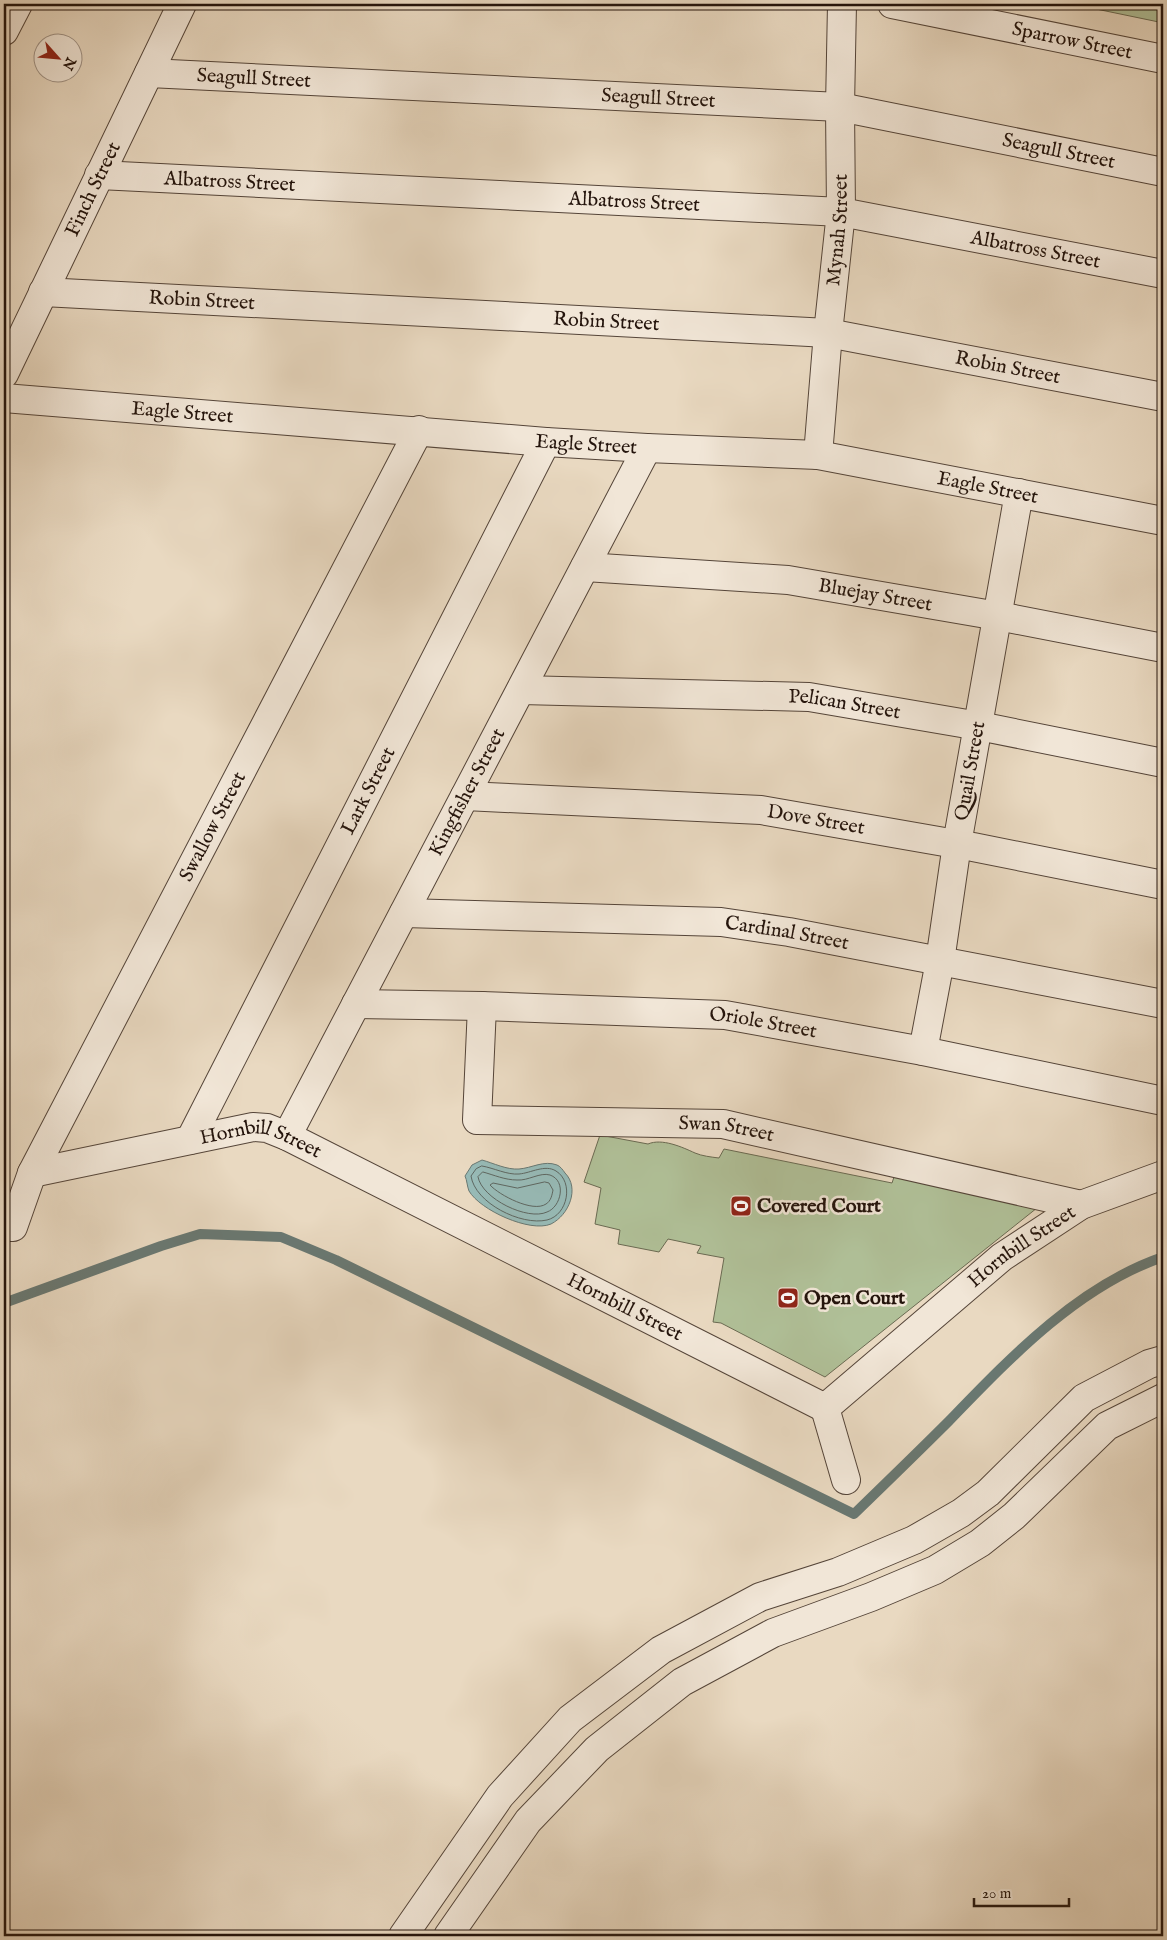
<svg xmlns="http://www.w3.org/2000/svg" width="1167" height="1940" font-family="'IM FELL English',serif">
  <rect width="100%" height="100%" fill="#e9d9c1"/>
  <filter id="stains"><feTurbulence type="fractalNoise" baseFrequency=".004" numOctaves="4"/><feColorMatrix values="0 0 0 0 .2 0 0 0 0 .09 0 0 0 0 .02 0 0 0 .5 -.17"/></filter>
  <radialGradient id="worn" r=".72"><stop offset=".6" stop-color="#630" stop-opacity="0"/><stop offset="1" stop-color="#630" stop-opacity=".3"/></radialGradient>
  <!-- green -->
  <g fill="#b0c098" stroke="#6a6a52">
    <path d="M1072 4H1163V23L1154 21Z"/>
    <path d="M600 1135 648 1144C662 1138 682 1147 695 1153 702 1156 711 1157 719 1158L724 1149 892 1183 896 1171 1047 1200 825 1377 721 1323 713 1322 724 1258 697 1253 701 1246 668 1239 659 1252 618 1244 620 1230 595 1224 601 1188 584 1182Z"/>
  </g>
  <!-- water -->
  <path fill="#97bab6" stroke="#697872" d="M482 1160C493 1163 507 1170 519 1169 532 1168 544 1160 557 1165 560 1166 563 1170 565 1173 580 1188 569 1215 551 1224 530 1233 480 1210 469 1191 467 1186 467 1180 465 1176L472 1165Z"/>
  <g fill="none" stroke-linecap="round" stroke-linejoin="round">
    <!-- shore -->
    <g stroke="#5e6761" stroke-width="1">
      <path d="M482 1166C494 1168 507 1175 519 1174 531 1173 545 1164 556 1171 574 1182 568 1215 547 1220 521 1226 475 1203 471 1176L476 1169Z"/>
      <path d="M483 1172C494 1175 505 1180 517 1180 528 1181 540 1172 550 1175 567 1181 561 1207 547 1212 528 1221 482 1199 478 1177Z"/>
      <path d="M545 1182 549 1183 553 1190C552 1195 551 1201 546 1204 533 1213 499 1195 490 1185L493 1183 517 1188Z"/>
    </g>
    <!-- stream -->
    <path stroke="#697872" stroke-width="10" d="M4 1303 161 1246 200 1234 281 1237 336 1260 854 1514C886 1483 918 1452 949 1421 1010 1358 1078 1286 1163 1257"/>
    <!-- minor casing -->
    <g stroke="#554539" stroke-width="30">
      <g id="minor">
        <path id="s1" d="M892 4 1163 59"/>
        <path d="M4 31 18 4"/>
        <path id="s2" d="M149 73 840 107 1163 172"/>
        <path id="s3" d="M99 175 841 212 1163 274"/>
        <path id="s4" d="M43 292 828 333 1163 397"/>
        <path id="s5" d="M4 374 182 4"/>
        <path id="s6" d="M4 398 546 442 647 448 818 455 1163 521"/>
        <path id="s7" d="M818 455 828 333 841 212 840 107 842 4"/>
        <path id="s8" d="M585 567 788 580 998 616 1163 648"/>
        <path id="s9" d="M521 690 809 697 979 726 1163 763"/>
        <path id="s10" d="M465 796 761 810 973 847 1163 885"/>
        <path id="s11" d="M404 913 721 922 789 932 1163 1004"/>
        <path id="s12" d="M356 1004 482 1006 725 1015 923 1051 1163 1101"/>
        <path id="s13" d="M482 1006 477 1120 723 1124 1081 1205"/>
        <path id="s14" d="M923 1051 940 961 957 844 1019 493"/>
        <path id="s15" d="M287 1136 647 448"/>
        <path id="s16" d="M190 1140 546 442"/>
        <path id="s17" d="M32 1173 253 1127 267 1128 287 1136 825 1408 1002 1257 1081 1205 1163 1175"/>
        <path id="s18" d="M13 1227 32 1173 419 430"/>
        <path d="M825 1408 846 1480"/>
        <path d="M403 1936 500 1796 570 1719 661 1650 760 1597 838 1572 914 1540 961 1513 988 1493 1084 1398 1149 1364 1163 1360"/>
        <path d="M448 1936 528 1821 597 1749 682 1682 773 1633 871 1597 935 1570 980 1543 1014 1516 1107 1426 1163 1398"/>
      </g>
    </g>
    <!-- minor -->
    <use href="#minor" stroke="#f1e6d7" stroke-width="28"/>
  </g>
  <!-- icons -->
  <defs>
    <g id="stadium-square" transform="scale(1.125)"><rect x="-9" y="-9" width="18" height="18" rx="4" fill="#8f2418" stroke="#f1e6d7"/><path d="M0-5a6.5 5 0 1 0 0 10a6.5 5 0 1 0 0-10ZM-3.5-1.8h7v3.6h-7Z" fill="#fff"/></g>
  </defs>
  <g fill-rule="evenodd">
    <use href="#stadium-square" x="741" y="1206"/>
    <use href="#stadium-square" x="788" y="1298"/>
  </g>
  <g text-anchor="middle" dominant-baseline="central" stroke-width="5" stroke-linejoin="round" paint-order="stroke">
    <!-- street labels -->
    <g font-size="20" fill="#24140c" stroke="#f1e6d7">
      <text stroke="none"><textPath href="#s1" startOffset="184">Sparrow Street</textPath></text>
      <text stroke="none"><textPath href="#s2" startOffset="105">Seagull Street</textPath></text>
      <text stroke="none"><textPath href="#s2" startOffset="510">Seagull Street</textPath></text>
      <text stroke="none"><textPath href="#s2" startOffset="915">Seagull Street</textPath></text>
      <text stroke="none"><textPath href="#s3" startOffset="131">Albatross Street</textPath></text>
      <text stroke="none"><textPath href="#s5" startOffset="205">Finch Street</textPath></text>
      <text stroke="none"><textPath href="#s3" startOffset="536">Albatross Street</textPath></text>
      <text stroke="none"><textPath href="#s7" startOffset="226">Mynah Street</textPath></text>
      <text stroke="none"><textPath href="#s3" startOffset="941">Albatross Street</textPath></text>
      <text stroke="none"><textPath href="#s4" startOffset="159">Robin Street</textPath></text>
      <text stroke="none"><textPath href="#s4" startOffset="564">Robin Street</textPath></text>
      <text stroke="none"><textPath href="#s4" startOffset="969">Robin Street</textPath></text>
      <text stroke="none"><textPath href="#s6" startOffset="179">Eagle Street</textPath></text>
      <text stroke="none"><textPath href="#s6" startOffset="584">Eagle Street</textPath></text>
      <text stroke="none"><textPath href="#s6" startOffset="989">Eagle Street</textPath></text>
      <text stroke="none"><textPath href="#s8" startOffset="292">Bluejay Street</textPath></text>
      <text stroke="none"><textPath href="#s9" startOffset="324">Pelican Street</textPath></text>
      <text stroke="none"><textPath href="#s14" startOffset="284">Quail Street</textPath></text>
      <text stroke="none"><textPath href="#s16" startOffset="392">Lark Street</textPath></text>
      <text stroke="none"><textPath href="#s15" startOffset="388">Kingfisher Street</textPath></text>
      <text stroke="none"><textPath href="#s10" startOffset="352">Dove Street</textPath></text>
      <text stroke="none"><textPath href="#s18" startOffset="448">Swallow Street</textPath></text>
      <text stroke="none"><textPath href="#s11" startOffset="384">Cardinal Street</textPath></text>
      <text stroke="none"><textPath href="#s12" startOffset="408">Oriole Street</textPath></text>
      <text stroke="none"><textPath href="#s13" startOffset="364">Swan Street</textPath></text>
      <text stroke="none"><textPath href="#s17" startOffset="235">Hornbill Street</textPath></text>
      <text stroke="none"><textPath href="#s17" startOffset="1119">Hornbill Street</textPath></text>
      <text stroke="none"><textPath href="#s17" startOffset="640">Hornbill Street</textPath></text>
    </g>
    <!-- poi labels -->
    <g font-size="20" font-weight="bold" fill="#24140c" stroke="#f1e6d7" text-anchor="start">
      <text x="757" y="1206">Covered Court</text>
      <text x="804" y="1298">Open Court</text>
    </g>
  </g>
  <!-- margin -->
  <rect width="1167" height="1940" fill="none" stroke="#e9d9c1" stroke-width="20"/>
  <rect x="5" y="5" width="1157" height="1930" fill="none" stroke="#24140c" stroke-width="2.5"/>
  <rect x="10" y="10" width="1147" height="1920" fill="none" stroke="#24140c"/>
  <!-- north arrow -->
  <g transform="translate(58 58) rotate(117)"><circle r="24" fill="#f1e6d7" stroke="#9f9286"/>
  <path d="M0-4L9 19L0 12L-9 19Z" fill="#8f2418"/>
  <text y="-8" font-size="14" font-weight="bold" text-anchor="middle" fill="#24140c">N</text>
  </g>
  <!-- scale -->
  <path d="M974 1898v8h95v-8" fill="none" stroke="#24140c" stroke-width="2.5"/>
  <text x="982" y="1898" font-size="15" fill="#24140c" stroke="#f1e6d7" stroke-width="4" paint-order="stroke">20 m</text>
  <rect width="100%" height="100%" filter="url(#stains)"/>
  <rect width="100%" height="100%" fill="url(#worn)"/>
</svg>
